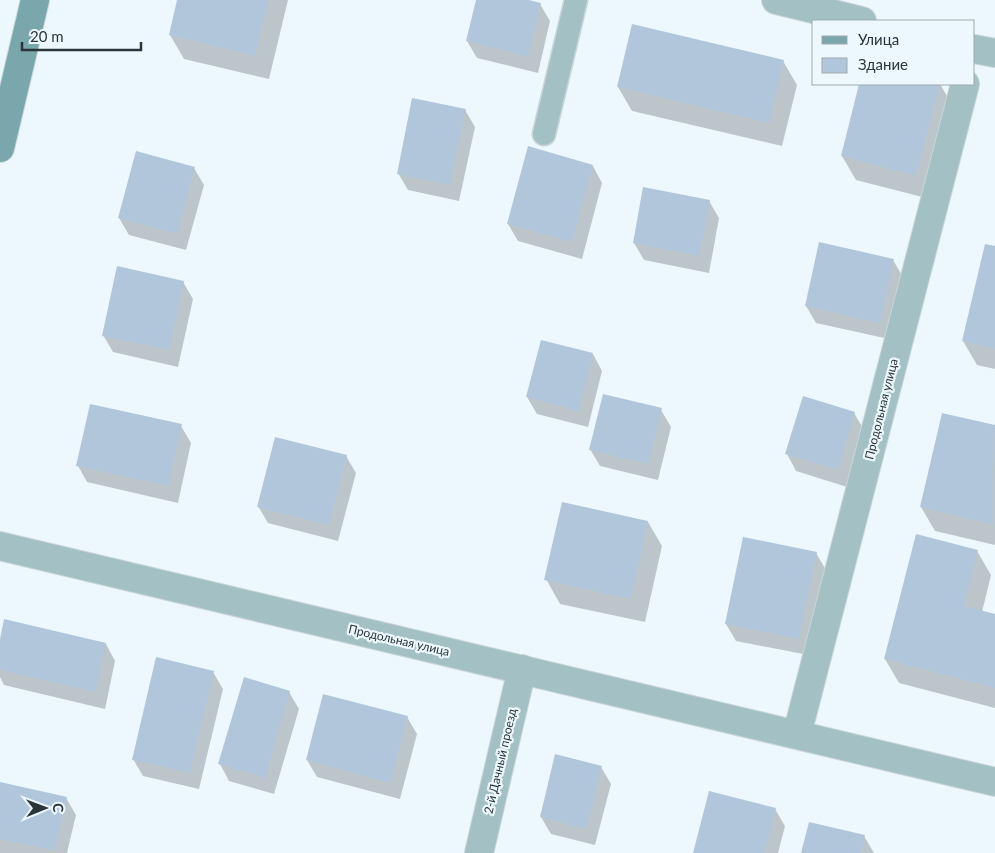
<svg xmlns="http://www.w3.org/2000/svg" width="995" height="853" font-family="Lato,sans-serif">
  <rect width="100%" height="100%" fill="#ecf8fd"/>
  <!-- shadow -->
  <g fill="#0003">
    <path d="M178 0H288L269 79 184 59 170 35Z"/>
    <path d="M477 0H524L540 4 550 21 538 73 477 58 467 41Z"/>
    <path d="M783 61 797 85 782 146 632 111 618 87Z"/>
    <path d="M861 84H940L954 108 930 199 856 180 842 156Z"/>
    <path d="M465 110 475 127 459 201 408 190 398 173Z"/>
    <path d="M593 166 602 183 582 259 518 241 508 224Z"/>
    <path d="M194 168 204 185 186 250 129 235 119 218Z"/>
    <path d="M709 201 719 218 709 273 644 260 634 243Z"/>
    <path d="M995 248V369L977 365 963 341Z"/>
    <path d="M893 260 903 277 889 339 816 323 806 306Z"/>
    <path d="M183 282 193 299 178 367 113 352 103 335Z"/>
    <path d="M593 354 602 371 588 427 537 414 527 397Z"/>
    <path d="M661 410 671 427 658 480 600 466 590 449Z"/>
    <path d="M854 413 864 430 847 487 796 471 787 454Z"/>
    <path d="M943 414 995 426V545L935 531 921 507Z"/>
    <path d="M181 426 191 443 178 503 87 482 78 466Z"/>
    <path d="M346 456 356 473 338 541 268 523 258 506Z"/>
    <path d="M648 522 662 546 645 622 560 604 546 579Z"/>
    <path d="M977 551 991 575 982 612 995 616V708L899 683 885 659Z"/>
    <path d="M816 553 826 570 808 655 736 641 726 624Z"/>
    <path d="M0 644H106L115 661 105 709 4 685 0 677Z"/>
    <path d="M213 672 223 689 199 789 143 776 133 759Z"/>
    <path d="M289 692 299 709 274 794 229 781 220 764Z"/>
    <path d="M407 717 417 734 400 799 317 777 307 760Z"/>
    <path d="M601 767 611 784 595 845 551 834 541 817Z"/>
    <path d="M0 783 66 798 76 815 67 853H0Z"/>
    <path d="M775 809 785 826 778 853H695Z"/>
    <path d="M864 836 874 853H802Z"/>
  </g>
  <!-- building -->
  <g fill="#b2c6db">
    <path d="M177 0H269L255 56 169 35Z"/>
    <path d="M476 0H529L541 3 528 57 466 41Z"/>
    <path d="M632 24 784 60 769 123 617 87Z"/>
    <path d="M859 84H940L916 176 841 156Z"/>
    <path d="M412 98 466 109 450 185 397 174Z"/>
    <path d="M528 146 593 165 572 242 507 224Z"/>
    <path d="M136 151 195 167 177 234 118 218Z"/>
    <path d="M643 187 710 200 699 256 633 243Z"/>
    <path d="M819 242 894 259 880 323 805 306Z"/>
    <path d="M985 244 995 246V349L962 341Z"/>
    <path d="M117 266 184 281 169 350 102 336Z"/>
    <path d="M541 340 593 353 579 411 526 397Z"/>
    <path d="M603 394 662 408 648 464 589 450Z"/>
    <path d="M803 396 855 412 838 470 785 454Z"/>
    <path d="M90 404 182 424 168 486 76 466Z"/>
    <path d="M942 413 995 425 993 525 920 507Z"/>
    <path d="M275 437 347 455 329 525 257 507Z"/>
    <path d="M562 502 648 521 631 599 544 580Z"/>
    <path d="M916 534 978 550 964 606 995 614V688L884 659Z"/>
    <path d="M743 537 817 552 799 639 725 624Z"/>
    <path d="M4 619 106 643 95 692 0 670V639Z"/>
    <path d="M156 657 214 671 190 773 132 760Z"/>
    <path d="M244 677 290 691 265 778 218 764Z"/>
    <path d="M323 694 408 716 390 783 306 760Z"/>
    <path d="M555 754 602 766 586 829 540 817Z"/>
    <path d="M0 782 67 797 55 851 0 839Z"/>
    <path d="M709 791 776 808 764 853H693Z"/>
    <path d="M809 822 865 835 861 853H801Z"/>
  </g>
  <g fill="none" stroke-linecap="round" stroke-linejoin="round">
    <!-- service casing -->
    <g stroke="#c9d5da" stroke-width="25">
      <path id="service" d="M544 134 576 0"/>
    </g>
    <!-- minor casing -->
    <g stroke="#c9d5da" stroke-width="30">
      <g id="minor">
        <path d="M0 546 995 782"/>
        <path d="M797 734 965 84"/>
        <path d="M479 853 522 669"/>
      </g>
    </g>
    <!-- tertiary casing -->
    <g stroke="#c9d5da" stroke-width="30">
      <g id="tertiary">
        <path d="M776 0 862 21"/>
        <path d="M974 49 995 53"/>
      </g>
    </g>
    <!-- secondary casing -->
    <g stroke="#c9d5da" stroke-width="30">
      <path id="secondary" d="M0 148 35 0"/>
    </g>
    <!-- service -->
    <use href="#service" stroke="#a3c1c4" stroke-width="22"/>
    <!-- minor -->
    <use href="#minor" stroke="#a3c1c4" stroke-width="28"/>
    <!-- tertiary -->
    <use href="#tertiary" stroke="#a3c1c4" stroke-width="28"/>
    <!-- secondary -->
    <use href="#secondary" stroke="#79a7ab" stroke-width="28"/>
  </g>
  <g text-anchor="middle" dominant-baseline="central" stroke-width="4.5" stroke-linejoin="round" paint-order="stroke">
    <!-- street labels -->
    <g font-size="12" fill="#29353a" stroke="#ecf8fd">
      <text transform="translate(881 409) rotate(-76)">Продольная улица</text>
      <text transform="translate(399 640) rotate(13)">Продольная улица</text>
      <text transform="translate(500 761) rotate(-77)">2-й Дачный проезд</text>
    </g>
  </g>
  <!-- legend -->
  <rect x="812" y="20" width="162" height="65" fill="#ecf8fd" stroke="#9eaaaf"/>
  <rect x="822" y="36" width="25" height="8" fill="#79a7ab" stroke="#9eaaaf"/>
  <text x="858" y="45" font-size="15" fill="#29353a">Улица</text>
  <rect x="822" y="58" width="25" height="15" fill="#b2c6db" stroke="#9eaaaf"/>
  <text x="858" y="70" font-size="15" fill="#29353a">Здание</text>
  <!-- north arrow -->
  <g transform="translate(45 808) rotate(89)" stroke="#ecf8fd" stroke-width="4" paint-order="stroke">
  <path d="M0-4L9 19L0 12L-9 19Z" fill="#29353a"/>
  <text y="-8" font-size="14" font-weight="bold" text-anchor="middle" fill="#29353a">С</text>
  </g>
  <!-- scale -->
  <path d="M22 42v8h119v-8" fill="none" stroke="#29353a" stroke-width="2.5"/>
  <text x="30" y="42" font-size="15" fill="#29353a" stroke="#ecf8fd" stroke-width="4" paint-order="stroke">20 m</text>
</svg>
